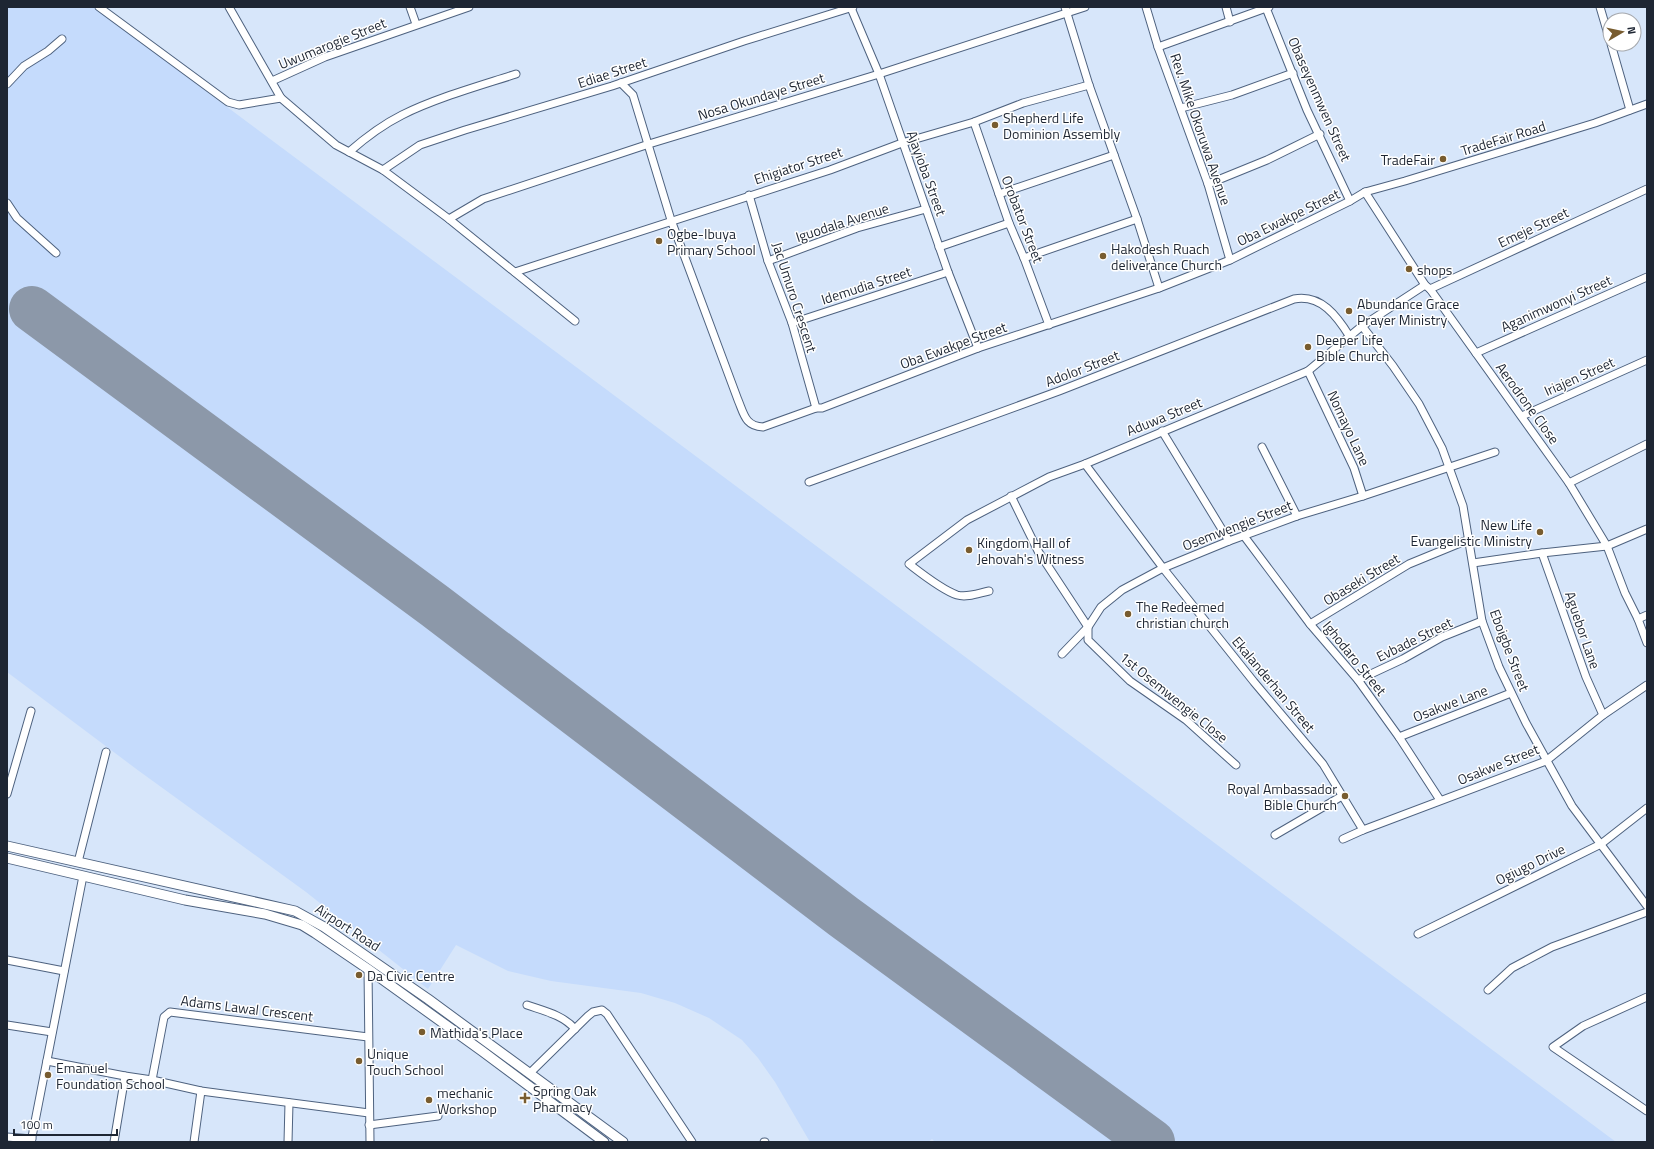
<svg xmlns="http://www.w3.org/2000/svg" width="1654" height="1149" font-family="'Titillium Web',sans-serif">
  <rect width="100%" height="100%" fill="#d7e6fa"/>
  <!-- built -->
  <path fill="#c5dbfc" d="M7 7H93L1616 1142H935L932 1139 928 1142H810L775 1082 758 1058 742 1040 709 1018 675 1003 641 993 551 981 508 971 456 945 428 989 306 892 139 771 7 672Z"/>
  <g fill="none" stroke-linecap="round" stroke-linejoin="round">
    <!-- runway -->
    <path stroke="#8c98a9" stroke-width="46" d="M32 309 435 606 844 917 1152 1142"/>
    <!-- street casing -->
    <g stroke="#4e627f" stroke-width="9">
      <g id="street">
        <path d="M99 7 228 102 239 105 281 98"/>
        <path d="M229 7 281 98 336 145 383 170 449 219 575 321"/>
        <path d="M410 7 416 24"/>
        <path d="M1065 7 1089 85 1137 219 1159 288"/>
        <path d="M1146 7 1158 47 1208 184 1230 260"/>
        <path d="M1226 7 1230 22"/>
        <path d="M1600 7 1610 41"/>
        <path d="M851 8 879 74 948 272 978 348"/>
        <path d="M1266 8 1307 110 1350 201"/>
        <path d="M1611 44 1630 110"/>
        <path d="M1158 47 1269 7"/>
        <path d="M272 81 325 57 469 7"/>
        <path d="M621 83 633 95 671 220 738 400C744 414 745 426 763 427L816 408H822L978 348 1159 288 1230 260 1350 201 1365 192 1405 181 1595 123 1647 104"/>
        <path d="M7 84 24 66 48 51 62 39"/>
        <path d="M1181 108 1232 95 1293 73"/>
        <path d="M974 122 1009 223 1024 258 1049 325"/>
        <path d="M349 152C365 138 382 125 402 115 436 98 479 86 516 74"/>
        <path d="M383 170 420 145 465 130 612 86 744 41 853 7"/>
        <path d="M1208 184 1267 160 1320 134"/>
        <path d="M1365 192 1425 285 1430 289 1569 483 1607 546 1625 593 1638 619 1647 643"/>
        <path d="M999 194 1114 155"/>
        <path d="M749 195 768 261 792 323 816 408"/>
        <path d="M7 203 17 218 56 253"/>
        <path d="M449 219 483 199 649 144 879 74 1085 7"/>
        <path d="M939 247 1009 223"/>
        <path d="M1024 258 1137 219"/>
        <path d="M768 261 857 228 926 209"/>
        <path d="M515 272 830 170 902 143 974 122 1023 103 1089 85"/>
        <path d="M1430 289 1647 189"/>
        <path d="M792 323 948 272"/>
        <path d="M1362 326 1393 366 1419 404 1442 448 1463 506 1482 621 1499 667 1526 723 1572 806 1647 906"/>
        <path d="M1476 353 1647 277"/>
        <path d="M1308 371 1354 468 1363 496"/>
        <path d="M1522 416 1647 360"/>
        <path d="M1162 431 1229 541"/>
        <path d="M1262 447 1297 516"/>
        <path d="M1085 464 1163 568 1254 682 1323 764 1363 830"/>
        <path d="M809 482 1059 391 1294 299C1321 294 1337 316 1350 337"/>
        <path d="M1569 483 1647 444"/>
        <path d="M1011 496 1038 551 1088 627V640L1130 681 1186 720 1236 765"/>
        <path d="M1244 536 1310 624 1358 680 1399 737 1440 800"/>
        <path d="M1542 553 1586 677 1603 715"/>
        <path d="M1473 563 1542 553 1607 546 1647 529"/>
        <path d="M989 591C979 593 967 598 957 595 942 590 922 574 909 564L967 520 1049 477 1085 464 1308 371 1362 326 1425 285"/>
        <path d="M1638 619 1647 615"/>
        <path d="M1310 624 1409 564 1470 539"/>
        <path d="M1062 654 1088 627 1101 607 1122 590 1163 568 1229 541 1297 516 1363 496 1495 452"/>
        <path d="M1358 680 1403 659 1442 637 1482 621"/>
        <path d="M1399 737 1511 693"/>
        <path d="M7 794 31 711"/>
        <path d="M1275 835 1342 796"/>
        <path d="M1343 839 1363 830 1546 761 1603 715 1647 685"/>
        <path d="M78 862 106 752"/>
        <path d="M1418 934 1601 844 1647 808"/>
        <path d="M7 960 64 971"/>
        <path d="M368 969 370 1142"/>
        <path d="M1488 990 1512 968 1552 947 1647 912"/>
        <path d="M1647 997 1583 1026 1553 1047 1647 1111"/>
        <path d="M527 1005C544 1011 563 1015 575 1029"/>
        <path d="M7 1025 52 1032"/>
        <path d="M47 1061 125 1076 152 1080 201 1091 369 1113"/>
        <path d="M530 1073 588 1016 593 1012 602 1010 607 1014 692 1142"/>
        <path d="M152 1080 164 1017 170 1012 368 1037"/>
        <path d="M369 1125 438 1116"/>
        <path d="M7 1137 32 1139"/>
        <path d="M31 1142 83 876"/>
        <path d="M114 1142 125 1076"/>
        <path d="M194 1142 201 1091"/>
        <path d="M288 1142 289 1103"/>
        <path d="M764 1142H765"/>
      </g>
    </g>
    <!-- secondary casing -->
    <g stroke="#4e627f" stroke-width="11">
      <g id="secondary">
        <path d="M7 846 295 911 324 927 428 999 623 1142"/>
        <path d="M7 858 185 900 265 914 302 925 315 933 368 969 482 1051 604 1142"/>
      </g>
    </g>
    <!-- street -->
    <use href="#street" stroke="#fff" stroke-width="7"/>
    <!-- secondary -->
    <use href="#secondary" stroke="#fff" stroke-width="9"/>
  </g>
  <!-- markers -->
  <g fill="#785c2f" stroke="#fff" stroke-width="1.5">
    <circle cx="995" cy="125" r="4"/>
    <circle cx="1443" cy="159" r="4"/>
    <circle cx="659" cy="241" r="4"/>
    <circle cx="1103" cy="256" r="4"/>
    <circle cx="1409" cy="269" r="4"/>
    <circle cx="1349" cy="311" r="4"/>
    <circle cx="1308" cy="347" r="4"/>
    <circle cx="1540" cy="532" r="4"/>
    <circle cx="969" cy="550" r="4"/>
    <circle cx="1128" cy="614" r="4"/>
    <circle cx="1345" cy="796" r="4"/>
    <circle cx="359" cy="975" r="4"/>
    <circle cx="422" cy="1032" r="4"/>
    <circle cx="359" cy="1061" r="4"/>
    <circle cx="48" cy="1075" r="4"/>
    <path d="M523 1092h4v4h4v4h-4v4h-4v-4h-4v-4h4z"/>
    <circle cx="429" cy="1100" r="4"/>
  </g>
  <g text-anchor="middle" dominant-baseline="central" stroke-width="3" stroke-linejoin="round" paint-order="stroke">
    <!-- street labels -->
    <g font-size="14" fill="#1e2633" stroke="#fff">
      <text transform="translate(332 43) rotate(-22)">Uwumarogie Street</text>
      <text transform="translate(612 72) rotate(-18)">Ediae Street</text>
      <text transform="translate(761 96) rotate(-17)">Nosa Okundaye Street</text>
      <text transform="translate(1320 99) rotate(66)">Obaseyenmwen Street</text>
      <text transform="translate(1201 129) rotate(71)">Rev. Mike Okoruwa Avenue</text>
      <text transform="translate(1503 138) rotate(-17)">TradeFair Road</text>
      <text transform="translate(798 165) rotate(-18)">Ehigiator Street</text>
      <text transform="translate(927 173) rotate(70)">Ajayioba Street</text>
      <text transform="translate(1288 217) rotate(-26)">Oba Ewakpe Street</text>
      <text transform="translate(1023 219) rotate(69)">Orobator Street</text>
      <text transform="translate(842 222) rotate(-18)">Iguodala Avenue</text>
      <text transform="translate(1533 227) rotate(-25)">Emeje Street</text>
      <text transform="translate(866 285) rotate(-18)">Idemudia Street</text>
      <text transform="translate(795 297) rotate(72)">Jac Umuro Crescent</text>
      <text transform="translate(1556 303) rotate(-24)">Aganimwonyi Street</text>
      <text transform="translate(953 345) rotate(-20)">Oba Ewakpe Street</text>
      <text transform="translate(1082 368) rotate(-21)">Adolor Street</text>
      <text transform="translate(1579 376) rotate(-24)">Iriajen Street</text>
      <text transform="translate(1528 403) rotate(54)">Aerodrone Close</text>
      <text transform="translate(1164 416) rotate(-22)">Aduwa Street</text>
      <text transform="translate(1349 428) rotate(65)">Nomayo Lane</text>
      <text transform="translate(1237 525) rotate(-21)">Osemwengie Street</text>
      <text transform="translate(1361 579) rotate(-31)">Obaseki Street</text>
      <text transform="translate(1583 630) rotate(71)">Aguebor Lane</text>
      <text transform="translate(1414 639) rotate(-26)">Evbade Street</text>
      <text transform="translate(1510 650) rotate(69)">Eboigbe Street</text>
      <text transform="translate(1355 658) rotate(51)">Ighodaro Street</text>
      <text transform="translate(1274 684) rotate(50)">Ekalanderhan Street</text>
      <text transform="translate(1174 697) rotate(39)">1st Osemwengie Close</text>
      <text transform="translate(1450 703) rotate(-21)">Osakwe Lane</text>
      <text transform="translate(1498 764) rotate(-22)">Osakwe Street</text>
      <text transform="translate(1530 864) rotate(-26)">Ogiugo Drive</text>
      <text transform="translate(348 927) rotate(33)">Airport Road</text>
      <text transform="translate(247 1008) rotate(7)">Adams Lawal Crescent</text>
    </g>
    <!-- poi labels -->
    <g font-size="14" fill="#1e2633" stroke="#fff" text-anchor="start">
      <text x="1003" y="117">Shepherd Life<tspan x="1003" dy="16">Dominion Assembly</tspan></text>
      <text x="1435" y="159" text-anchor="end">TradeFair</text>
      <text x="667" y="233">Ogbe-Ibuya<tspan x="667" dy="16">Primary School</tspan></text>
      <text x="1111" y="248">Hakodesh Ruach<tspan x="1111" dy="16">deliverance Church</tspan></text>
      <text x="1417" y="269">shops</text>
      <text x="1357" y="303">Abundance Grace<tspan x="1357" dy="16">Prayer Ministry</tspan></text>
      <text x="1316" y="339">Deeper Life<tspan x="1316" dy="16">Bible Church</tspan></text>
      <text x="1532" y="524" text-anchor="end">New Life<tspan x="1532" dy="16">Evangelistic Ministry</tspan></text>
      <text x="977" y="542">Kingdom Hall of<tspan x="977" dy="16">Jehovah's Witness</tspan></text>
      <text x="1136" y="606">The Redeemed<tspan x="1136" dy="16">christian church</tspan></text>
      <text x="1337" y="788" text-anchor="end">Royal Ambassador<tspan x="1337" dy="16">Bible Church</tspan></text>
      <text x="367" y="975">Da Civic Centre</text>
      <text x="430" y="1032">Mathida's Place</text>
      <text x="367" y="1053">Unique<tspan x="367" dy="16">Touch School</tspan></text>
      <text x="56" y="1067">Emanuel<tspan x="56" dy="16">Foundation School</tspan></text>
      <text x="533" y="1090">Spring Oak<tspan x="533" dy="16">Pharmacy</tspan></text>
      <text x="437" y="1092">mechanic<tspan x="437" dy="16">Workshop</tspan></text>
    </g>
  </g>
  <!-- border -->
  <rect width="1654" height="1149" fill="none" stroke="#1e2633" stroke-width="16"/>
  <!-- north arrow -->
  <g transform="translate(1622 32) rotate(81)"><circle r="19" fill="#ffffff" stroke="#a5a8ad"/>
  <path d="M0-3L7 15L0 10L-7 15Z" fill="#785c2f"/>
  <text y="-6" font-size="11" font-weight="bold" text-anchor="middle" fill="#1e2633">N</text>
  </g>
  <!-- scale -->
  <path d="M14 1129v6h103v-6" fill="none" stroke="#1e2633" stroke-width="2"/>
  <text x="20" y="1129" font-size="12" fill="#1e2633" stroke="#ffffff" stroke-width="3" paint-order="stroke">100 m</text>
</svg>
